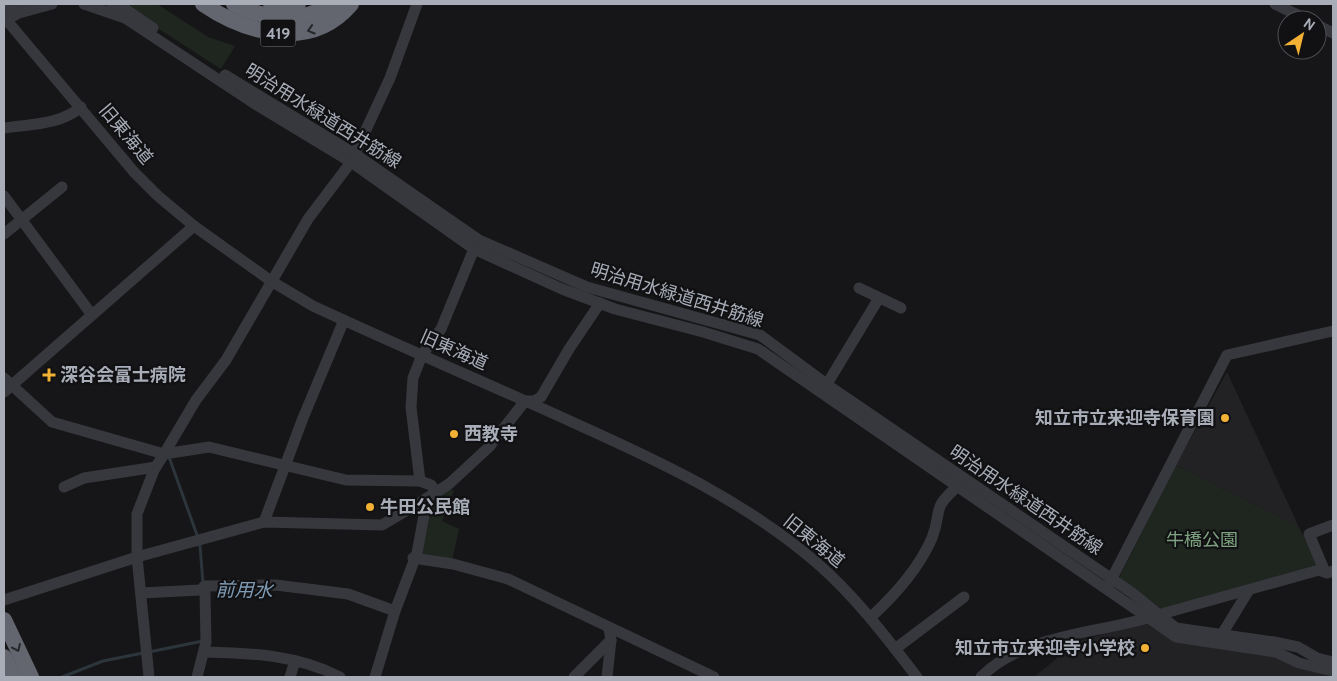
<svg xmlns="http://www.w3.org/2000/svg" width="1337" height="681" font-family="Cabin,'Noto Sans JP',sans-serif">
  <rect width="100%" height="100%" fill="#161618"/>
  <!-- built -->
  <g fill="#222225">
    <path d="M1227 372 1299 527 1176 465Z"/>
    <path d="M1145 623 1174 641 1268 654 1333 677H1034L1078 641Z"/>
  </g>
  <!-- green -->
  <g fill="#1e261f">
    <path d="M120 4H157L208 37 235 46 221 69Z"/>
    <path d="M1176 465 1299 527 1317 565 1162 609 1119 578Z"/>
    <path d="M450 489 454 491 442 521 459 529 452 561 422 554 431 505 434 500Z"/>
  </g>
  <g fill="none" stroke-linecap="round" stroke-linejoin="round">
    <!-- stream -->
    <g stroke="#2c353c" stroke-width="3">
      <path d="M169 457 197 535"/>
      <path d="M200 546 203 583"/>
      <path d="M149 652 203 641"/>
      <path d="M62 677 103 661 143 653"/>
    </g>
    <!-- minor -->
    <g stroke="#37383d" stroke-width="11">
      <path d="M84 4 125 18 255 104 351 162 474 249 562 289 615 309 703 332 758 349 1176 637 1276 652 1299 663 1333 671"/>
      <path d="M112 4 125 9 153 28"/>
      <path d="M417 4 390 78 351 162 308 219 226 360 196 400 164 454 209 447 346 480 420 481 431 485 436 492"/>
      <path d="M1275 4 1308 20"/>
      <path d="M7 8 21 4"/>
      <path d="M4 17 134 172 158 196 194 226 271 281 313 306C399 346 486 383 572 422 659 461 745 501 817 563 856 597 886 637 917 677"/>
      <path d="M6 20 19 13 52 4"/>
      <path d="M1317 25 1333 33"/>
      <path d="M225 75 355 154 479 240 587 287 760 335 829 386 1131 592 1176 628 1274 642 1298 647 1317 658 1333 662"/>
      <path d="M4 128C31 124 60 125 81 107"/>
      <path d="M4 196 92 315"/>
      <path d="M4 234 62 187"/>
      <path d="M859 288 901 308"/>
      <path d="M4 378 52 422 164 454 154 470 137 514V557L149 677"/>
      <path d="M824 389 879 298"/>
      <path d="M4 392 194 226"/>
      <path d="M420 481 411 407 413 378 422 355 441 329 474 249"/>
      <path d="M64 487 84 478 156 467"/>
      <path d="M264 522 303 418 344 320"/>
      <path d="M413 558 453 564 508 579 714 677"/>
      <path d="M1325 572 1309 534 1333 525"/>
      <path d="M1109 584 1227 355 1333 331"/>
      <path d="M204 586 276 585 348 594 395 611"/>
      <path d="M141 593 200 590"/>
      <path d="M4 600 137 557 264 522 382 525 421 502"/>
      <path d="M871 617C895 595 919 568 932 538 943 510 930 510 958 486"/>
      <path d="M1219 639 1249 590"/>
      <path d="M895 649 964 597"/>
      <path d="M205 652C252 653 298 655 340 677"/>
      <path d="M197 677 206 642 205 592"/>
      <path d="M290 677 295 661"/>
      <path d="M375 677 395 611 417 553 425 510 421 502 449 484 489 447 525 401H534L541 397 569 349 600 303"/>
      <path d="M574 677 611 640 609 629"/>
      <path d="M607 677 611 640"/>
      <path d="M981 677C1023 635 1093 634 1147 618 1204 602 1262 586 1319 570L1327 573 1333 571"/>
    </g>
    <!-- highway -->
    <g stroke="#63666e" stroke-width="16">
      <path d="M203 4C247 34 311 51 351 4"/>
      <path d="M234 4C264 19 302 25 331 4"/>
      <path d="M271 4H298"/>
      <path d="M4 620 31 677"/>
      <path d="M4 657 14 677"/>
    </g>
  </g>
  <!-- one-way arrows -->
  <defs><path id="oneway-chevron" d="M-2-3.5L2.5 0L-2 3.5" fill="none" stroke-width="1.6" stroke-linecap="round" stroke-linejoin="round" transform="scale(1.25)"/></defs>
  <g stroke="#26262a">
    <use href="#oneway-chevron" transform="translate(311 30) rotate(163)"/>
    <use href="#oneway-chevron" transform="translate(17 648) rotate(65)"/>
  </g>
  <!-- markers -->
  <g fill="#f2b134" stroke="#111113" stroke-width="2">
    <path d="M46.5 367.5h5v5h5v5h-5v5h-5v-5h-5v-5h5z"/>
    <circle cx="1225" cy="418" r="5"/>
    <circle cx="454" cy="434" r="5"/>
    <circle cx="370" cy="507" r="5"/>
    <circle cx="1145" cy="648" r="5"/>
  </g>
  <g text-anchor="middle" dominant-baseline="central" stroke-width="4.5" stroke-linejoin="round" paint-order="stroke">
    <!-- shield labels -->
    <rect fill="#111113" stroke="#7b7e86" stroke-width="1" x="260.5" y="19.5" width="35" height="27" rx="4"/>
    <g font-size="16" font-weight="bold" fill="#a8adb8">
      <text x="278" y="33">419</text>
    </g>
    <!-- street labels -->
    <g font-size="18" fill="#a8adb8" stroke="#111113">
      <text transform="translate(323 116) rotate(32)">明治用水緑道西井筋線</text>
      <text transform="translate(126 134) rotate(50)">旧東海道</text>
      <text transform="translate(677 295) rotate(17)">明治用水緑道西井筋線</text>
      <text transform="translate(454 350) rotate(24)">旧東海道</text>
      <text transform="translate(1026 500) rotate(34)">明治用水緑道西井筋線</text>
      <text transform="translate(814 541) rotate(39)">旧東海道</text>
    </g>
    <!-- poi labels -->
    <g font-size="18" font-weight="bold" fill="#a8adb8" stroke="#111113" text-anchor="start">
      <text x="60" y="375">深谷会富士病院</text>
      <text x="1215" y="418" text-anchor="end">知立市立来迎寺保育園</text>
      <text x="464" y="434">西教寺</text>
      <text x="380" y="507">牛田公民館</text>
      <text x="1135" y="648" text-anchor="end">知立市立来迎寺小学校</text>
    </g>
    <!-- park labels -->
    <g font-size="18" fill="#7fa381" stroke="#111113">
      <text x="1202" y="540">牛橋公園</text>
    </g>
    <!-- water labels -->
    <g font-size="19" font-style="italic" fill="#7f9bb3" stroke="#111113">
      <text transform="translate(244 590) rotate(1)">前用水</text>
    </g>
  </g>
  <!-- border -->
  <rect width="1337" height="681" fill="none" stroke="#a8adb8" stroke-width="10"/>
  <!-- north arrow -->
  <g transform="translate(1302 35) rotate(35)"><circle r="24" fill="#111113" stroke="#4d4f55"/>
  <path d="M0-4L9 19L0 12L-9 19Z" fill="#f2b134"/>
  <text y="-8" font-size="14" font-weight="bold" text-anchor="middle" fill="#a8adb8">N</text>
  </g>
</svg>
